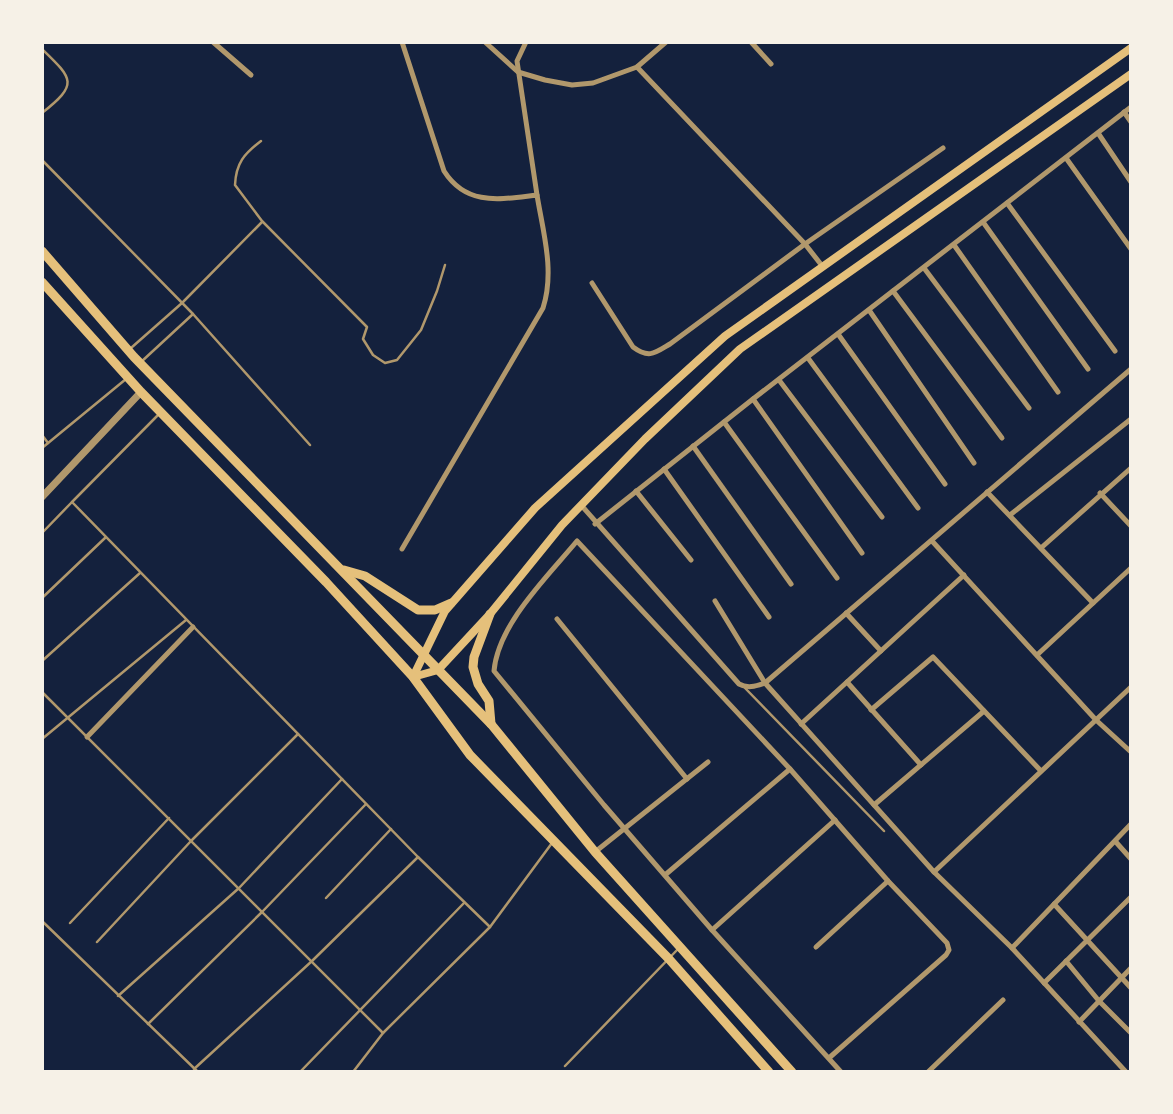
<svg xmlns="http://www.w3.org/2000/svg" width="1173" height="1114" font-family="'IBM Plex Sans',sans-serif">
  <rect width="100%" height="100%" fill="#14213d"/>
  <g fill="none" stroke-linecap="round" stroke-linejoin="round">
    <!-- service -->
    <g stroke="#b1986c" stroke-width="2.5">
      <path d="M42 49C73 79 79 84 42 113"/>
      <path d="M261 141C244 154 236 163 235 185L262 221 367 327 363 339 373 355 385 363 397 360 421 330 437 291 445 265"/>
      <path d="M42 160 193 314 310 445"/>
      <path d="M131 348 182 303 262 222"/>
      <path d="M141 362 193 314"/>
      <path d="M160 413 72 502 418 857 490 927 383 1033 353 1072"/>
      <path d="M42 435 48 443"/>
      <path d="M42 448 126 379"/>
      <path d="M42 533 72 502"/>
      <path d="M42 598 105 538"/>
      <path d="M42 661 140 573"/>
      <path d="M744 687 884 831"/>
      <path d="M42 692 383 1033"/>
      <path d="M42 739 186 620"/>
      <path d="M326 898 391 829"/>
      <path d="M42 921 198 1072"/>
      <path d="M70 923 169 818"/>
      <path d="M490 927 552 843"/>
      <path d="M97 942 191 841 298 734"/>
      <path d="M118 996 239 888 342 779"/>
      <path d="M148 1024 262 912 366 804"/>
      <path d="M565 1066 678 949"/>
      <path d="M194 1069 312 961 418 857"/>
      <path d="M300 1072 464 903"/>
    </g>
    <!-- minor -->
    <g stroke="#b1986c" stroke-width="5">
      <path d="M213 42 251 75"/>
      <path d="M402 42 444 171C467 207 501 199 537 195 543 232 555 271 543 308L402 549"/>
      <path d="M485 42 518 72 545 80 572 85 593 83 637 67 666 42"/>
      <path d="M526 42 517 61 537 195"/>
      <path d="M751 42 771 64"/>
      <path d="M637 67 805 244 823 267"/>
      <path d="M1124 112 1131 122"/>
      <path d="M1098 133 1131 182"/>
      <path d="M1066 158 1131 249"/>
      <path d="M1007 203 1115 351"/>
      <path d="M983 222 1088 369"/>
      <path d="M954 245 1058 392"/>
      <path d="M924 268 1029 408"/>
      <path d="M592 283 633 347C649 359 655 353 670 344L805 244 943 148"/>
      <path d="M893 291 1002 438"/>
      <path d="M869 310 974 463"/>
      <path d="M838 334 945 484"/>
      <path d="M808 358 918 508"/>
      <path d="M779 380 882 517"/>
      <path d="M753 399 862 553"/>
      <path d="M724 422 837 578"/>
      <path d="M693 446 791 584"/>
      <path d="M664 469 769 617"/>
      <path d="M636 491 691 560"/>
      <path d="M987 492 1093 603"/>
      <path d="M1100 493 1131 526"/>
      <path d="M581 505 739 684C748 689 756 686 765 683L1131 369"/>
      <path d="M1010 515 1131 419"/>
      <path d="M595 524 753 399 1131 107"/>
      <path d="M932 541 1096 720 1131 752"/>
      <path d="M1041 548 1131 468"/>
      <path d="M715 601 765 683 934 872 1012 948 1126 1072"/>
      <path d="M846 613 881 651"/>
      <path d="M557 619 687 779"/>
      <path d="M1037 655 1131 568"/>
      <path d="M847 682 921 765"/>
      <path d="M871 710 933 657 1041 771"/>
      <path d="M801 724 964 575"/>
      <path d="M87 737 193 627"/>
      <path d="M874 805 984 711"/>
      <path d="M1115 841 1131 859"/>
      <path d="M595 852 708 762"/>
      <path d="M934 872 1131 687"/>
      <path d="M665 875 790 769"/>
      <path d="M1054 904 1131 988"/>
      <path d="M712 930 835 820"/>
      <path d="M816 947 888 881"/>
      <path d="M1012 948 1131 824"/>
      <path d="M1066 961 1099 1001 1131 1033"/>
      <path d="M1044 983 1131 897"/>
      <path d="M1079 1022 1131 968"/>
      <path d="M829 1058 946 955 949 950 947 943 888 881 790 769 577 541C548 576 498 624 494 671L604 805 712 930 841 1072"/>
      <path d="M928 1072 1003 1000"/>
    </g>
    <!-- tertiary -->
    <path stroke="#b1986c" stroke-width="7" d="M42 497 141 392"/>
    <!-- secondary -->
    <g stroke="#e5c07b" stroke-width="8">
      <path d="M413 677 445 611 535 508 725 336 1131 48"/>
      <path d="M413 677 438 670 490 614 562 525 645 439 740 349 1131 74"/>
    </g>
    <!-- primary -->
    <g stroke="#e5c07b" stroke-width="9">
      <path d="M42 251 134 357 491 724 595 852 792 1072"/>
      <path d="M42 282 141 392 326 582 413 677 470 755 669 959 769 1072"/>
      <path d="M344 570 365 576 418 610H435L451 603"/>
      <path d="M490 614 474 657 473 667 478 684 489 701 491 724"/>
    </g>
  </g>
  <!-- border -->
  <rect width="1173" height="1114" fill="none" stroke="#f6f1e7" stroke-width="88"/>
</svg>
